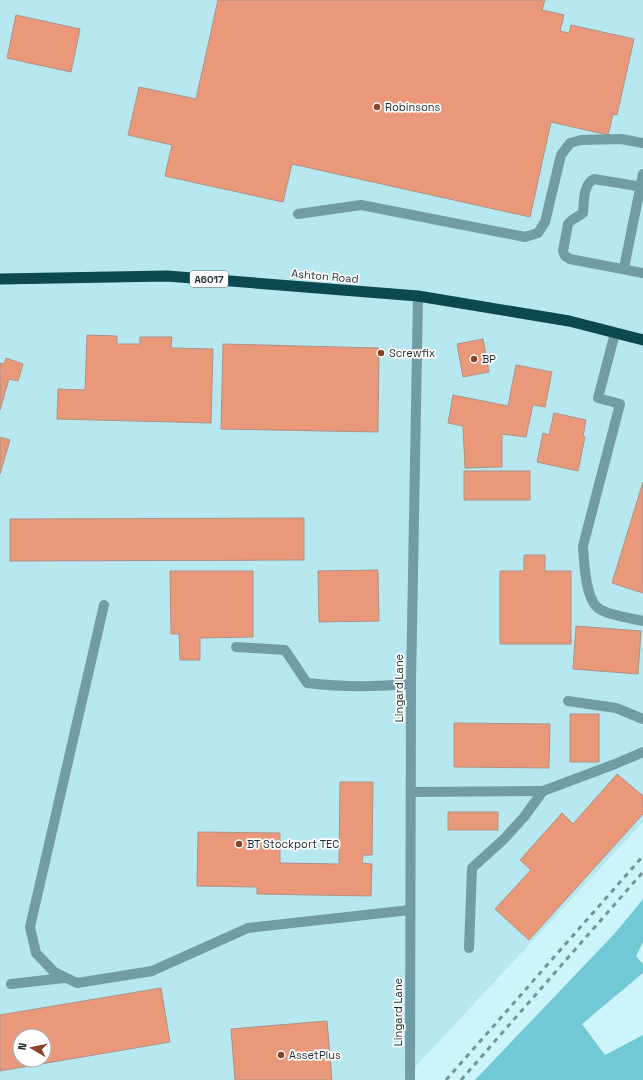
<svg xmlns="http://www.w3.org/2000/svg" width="643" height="1080" font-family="'Space Grotesk',sans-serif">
  <rect width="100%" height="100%" fill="#cdf4fa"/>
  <!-- built -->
  <path fill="#b7e7ef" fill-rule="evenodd" d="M0 0H643V822L403 1080H0ZM20 1036H44V1060H20Z"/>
  <!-- green -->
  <path fill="#72c9d6" d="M643 899V942L636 956 643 964V973L582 1024 605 1055 643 1035V1080H475L616 932Z"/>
  <!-- building -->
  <g fill="#e9997a" stroke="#af9185" fill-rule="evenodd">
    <path d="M218 0H545L542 10 564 15 560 31 569 33 571 25 634 39 617 115 613 114 608 135 551 122 530 217 292 164 283 202 165 176 172 145 128 135 139 87 196 99Z"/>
    <path d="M16 15 80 29 71 72 7 58Z"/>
    <path d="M87 335 117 336V344H140V337H172L171 348 213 349 211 423 57 419 58 389 85 390Z"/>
    <path d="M483 339 489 372 463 377 457 344Z"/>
    <path d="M223 344 379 348 378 432 221 429Z"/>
    <path d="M6 358 23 364 18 381 9 379 0 410V363L4 364Z"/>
    <path d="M516 365 552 372 545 407 533 405 526 437 502 434V467L465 468 463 426 448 423 453 395 508 406Z"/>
    <path d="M554 413 586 420 583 436 585 437 578 471 537 462 543 433 549 435Z"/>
    <path d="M0 437 10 440 0 474Z"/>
    <rect x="464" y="471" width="66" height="29"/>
    <path d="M643 482V593L612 583Z"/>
    <path d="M304 518V560L10 561V519Z"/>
    <path d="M524 555H545V571H571V644H500V571H524Z"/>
    <path d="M378 570 379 621 319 622 318 571Z"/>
    <path d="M170 571H253V637L200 638V660H180L179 634H171Z"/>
    <path d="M576 626 641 631 638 674 573 669Z"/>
    <rect x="570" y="714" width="29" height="48"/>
    <path d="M454 723 550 724 549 768 454 767Z"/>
    <path d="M617 774 643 796V814L529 940 495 909 531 870 520 860 562 813 573 824Z"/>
    <path d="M340 782H373L372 855H363L362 863 372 864 371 896 257 894V887L197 886 198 832 280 833V863L339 864Z"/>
    <rect x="448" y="812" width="50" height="18"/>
    <path d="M161 988 170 1042 0 1071V1015ZM20 1036H44V1060H20Z"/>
    <path d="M327 1021 332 1080H235L231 1029Z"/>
  </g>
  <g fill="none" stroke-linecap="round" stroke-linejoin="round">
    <!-- service -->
    <g stroke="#729ca3" stroke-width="10">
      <path d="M643 187 594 179C583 184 584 202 583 213L572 220 568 224 563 251 565 256 570 259 643 273"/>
      <path d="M298 214 361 205 525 237 538 233 545 222 561 155 570 143 581 140 621 139 643 143"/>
      <path d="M624 268 643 174"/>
      <path d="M615 333 598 398 620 404 583 546C584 561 585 603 601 610 613 616 630 618 643 621"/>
      <path d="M104 605 30 927 36 953 54 972 77 983 152 971 248 928 410 910"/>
      <path d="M236 647 285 650 307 683C341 687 376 687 411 684"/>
      <path d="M568 701 616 708 643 719"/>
      <path d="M411 792 543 791"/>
      <path d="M469 948 472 868 504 839 524 817 543 791 615 764 643 752"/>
      <path d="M11 984 64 978"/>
    </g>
    <!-- tertiary -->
    <path stroke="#729ca3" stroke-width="10" d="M410 1080 411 684 418 296"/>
    <!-- trunk -->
    <path stroke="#0c4850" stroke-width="11" d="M0 279 167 276 418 296 569 321 643 340"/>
    <!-- rail -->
    <g stroke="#779397" stroke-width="3" stroke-dasharray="5 5" stroke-linecap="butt">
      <path d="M446 1080 643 856"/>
      <path d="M461 1080 643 872"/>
    </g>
  </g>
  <!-- markers -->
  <g fill="#8c4325" stroke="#fff" stroke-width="1.5">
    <circle cx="377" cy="107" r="4"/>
    <circle cx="381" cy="353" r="4"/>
    <circle cx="474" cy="359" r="4"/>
    <circle cx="239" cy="844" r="4"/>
    <circle cx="281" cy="1055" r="4"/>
  </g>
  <g text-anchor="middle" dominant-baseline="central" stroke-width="3.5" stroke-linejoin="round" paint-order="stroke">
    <!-- shield labels -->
    <rect fill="#fff" stroke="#606b6d" stroke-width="1" x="190" y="271" width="38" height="16" rx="3"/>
    <g font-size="10" font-weight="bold" fill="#1c2b2e">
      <text x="209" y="279">A6017</text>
    </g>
    <!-- poi labels -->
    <g font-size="11" fill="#1c2b2e" stroke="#fff" text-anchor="start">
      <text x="385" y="107">Robinsons</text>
      <text x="389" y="353">Screwfix</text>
      <text x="482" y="359">BP</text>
      <text x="247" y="844">BT Stockport TEC</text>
      <text x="289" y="1055">AssetPlus</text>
    </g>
    <!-- street labels -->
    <g font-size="11" fill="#1c2b2e" stroke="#fff">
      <text transform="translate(325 276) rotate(5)">Ashton Road</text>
      <text transform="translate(399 688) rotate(-90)">Lingard Lane</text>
      <text transform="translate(398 1012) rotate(-90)">Lingard Lane</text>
    </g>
  </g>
  <!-- north arrow -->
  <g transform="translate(32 1048) rotate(279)"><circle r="19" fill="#ffffff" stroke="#a4aaab"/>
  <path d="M0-3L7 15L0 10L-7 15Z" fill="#8c4325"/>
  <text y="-6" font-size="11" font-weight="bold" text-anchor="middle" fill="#1c2b2e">N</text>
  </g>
</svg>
